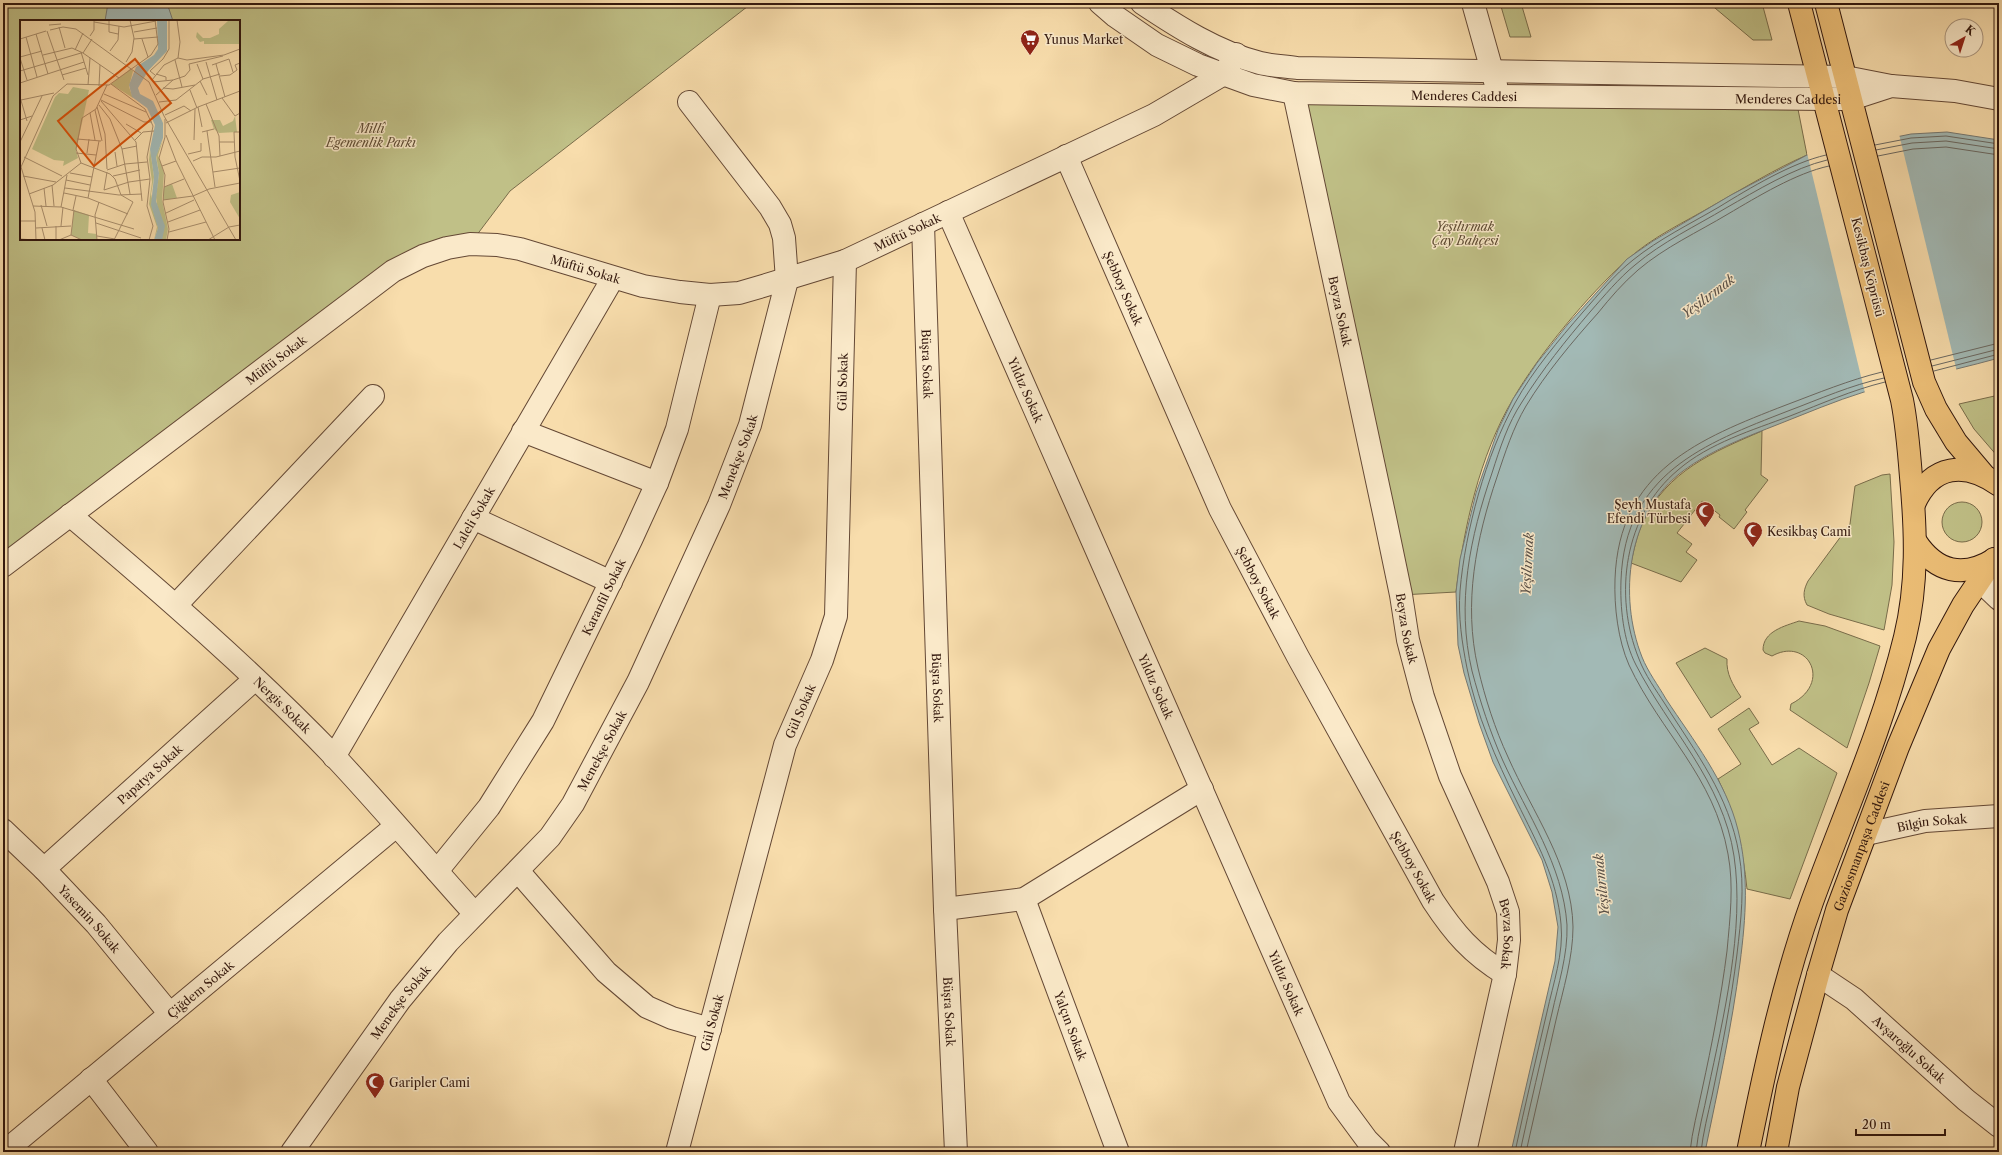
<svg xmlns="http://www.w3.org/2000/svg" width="2002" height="1155" font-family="'Libre Caslon Text',serif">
  <rect width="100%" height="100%" fill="#f8ddac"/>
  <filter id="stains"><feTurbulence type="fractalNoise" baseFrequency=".005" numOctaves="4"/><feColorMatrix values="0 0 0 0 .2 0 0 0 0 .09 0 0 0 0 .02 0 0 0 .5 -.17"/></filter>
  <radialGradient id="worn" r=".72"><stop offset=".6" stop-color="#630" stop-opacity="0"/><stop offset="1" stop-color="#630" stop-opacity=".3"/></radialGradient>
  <!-- green -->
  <g fill="#c0c087" stroke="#796c4a" fill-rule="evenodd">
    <path d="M3 3H752L510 191 470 244 423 256 3 566ZM21 21H239V239H21Z"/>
    <path d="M1500 3H1521L1531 37H1510Z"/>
    <path d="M1709 3H1762L1772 40H1753Z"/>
    <path d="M1294 93 1796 99 1807 155C1775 169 1744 188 1714 205 1685 222 1652 237 1627 260 1588 295 1539 354 1513 399 1479 457 1464 527 1456 592L1401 595Z"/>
    <path d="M1999 395V458L1974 429 1959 404Z"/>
    <path d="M1762 431 1761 475 1768 480 1745 510 1747 512 1734 529 1719 517 1720 515 1702 501 1677 533 1692 544 1686 552 1697 560 1681 582 1631 563C1634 549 1637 535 1643 522 1667 471 1713 452 1762 431Z"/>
    <path d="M1890 474 1894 542 1892 585 1884 630 1829 614 1807 605C1802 596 1804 589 1808 581L1850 524 1855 486 1882 475Z"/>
    <circle cx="1962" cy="522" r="20"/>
    <path d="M1799 621 1825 626 1880 646 1869 683 1847 748 1790 710 1791 704C1833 683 1808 636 1772 656L1765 653 1763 650C1763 631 1785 626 1799 621Z"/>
    <path d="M1705 648 1727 659C1726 674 1733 685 1741 697L1711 718 1676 663Z"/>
    <path d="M1749 708 1759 723 1749 729 1772 765 1799 748 1837 773 1790 899 1747 889C1743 850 1735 814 1718 779L1741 764 1718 729Z"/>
  </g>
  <!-- water -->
  <g fill="#a2b9b5" stroke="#757872">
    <path d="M108 3H167L173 21H105Z"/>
    <path d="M1947 132 1999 140V358C1970 366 1940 373 1911 380 1895 384 1879 387 1864 392 1835 401 1807 413 1779 424 1746 437 1711 450 1683 471 1627 513 1618 596 1642 657 1648 672 1658 685 1666 699 1693 740 1726 781 1738 830 1749 874 1746 917 1740 963 1732 1026 1718 1089 1705 1152H1511L1555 961 1558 927 1552 892 1542 860 1493 762 1479 723 1464 673 1458 645 1456 592 1460 559 1476 493 1498 430 1513 399 1537 363 1568 324 1627 259 1653 241 1731 195 1807 155 1911 134Z"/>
  </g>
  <!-- pier -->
  <path fill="#f8ddac" d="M1899 134 1957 372 1865 393 1807 153Z"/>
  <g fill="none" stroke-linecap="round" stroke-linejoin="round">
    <!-- shore -->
    <g stroke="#6a6861" stroke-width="1">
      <path d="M1875 145 1911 138 1946 136 1999 144"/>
      <path d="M1876 150 1912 143 1946 141 1999 149"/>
      <path d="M1878 156 1913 149 1946 147 1999 155"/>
      <path d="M1931 360 1999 343"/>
      <path d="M1932 366 1999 349"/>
      <path d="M1934 371 1999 354"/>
      <path d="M1515 1152C1525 1105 1536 1059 1547 1012 1553 984 1564 953 1561 924 1557 878 1537 843 1517 802 1496 759 1476 714 1467 668 1462 643 1458 616 1460 591 1465 531 1486 455 1515 403 1533 370 1559 340 1583 312 1599 294 1614 275 1633 260 1659 239 1690 224 1719 207 1750 188 1791 163 1826 155"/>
      <path d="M1520 1152C1530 1106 1541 1059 1552 1013 1558 985 1568 955 1567 925 1563 865 1527 814 1503 761 1490 732 1480 701 1472 671 1456 603 1470 537 1492 473 1500 448 1508 423 1522 402 1542 370 1566 340 1590 312 1604 296 1619 278 1635 265 1662 242 1696 226 1726 208 1756 191 1793 168 1827 160"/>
      <path d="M1526 1152C1536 1108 1546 1064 1556 1020 1563 990 1573 958 1573 927 1572 865 1532 812 1508 757 1495 729 1485 698 1478 668 1463 603 1476 539 1497 477 1505 453 1513 428 1526 406 1546 373 1572 342 1598 313 1610 298 1623 283 1638 270 1665 247 1698 232 1728 214 1757 197 1796 173 1829 166"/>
      <path d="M1690 1152C1692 1131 1698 1110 1702 1090 1712 1044 1721 998 1727 951 1730 918 1734 886 1728 854 1714 776 1661 733 1629 665 1618 640 1614 607 1615 579 1619 471 1698 439 1786 405 1818 393 1849 380 1882 372"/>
      <path d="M1696 1152C1698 1131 1704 1111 1708 1090 1723 1019 1745 929 1734 856 1723 782 1669 729 1636 665 1623 640 1620 607 1621 580 1625 474 1703 444 1788 411 1820 399 1851 385 1884 378"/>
      <path d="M1701 1152C1703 1133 1708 1114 1712 1096 1722 1048 1731 1002 1737 954 1741 920 1745 887 1739 854 1729 795 1696 753 1665 704 1656 690 1645 675 1639 659 1613 595 1624 515 1678 470 1709 443 1753 430 1790 416 1821 404 1852 390 1885 382"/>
    </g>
    <!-- minor casing -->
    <g stroke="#644835" stroke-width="24">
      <g id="minor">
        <path id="s1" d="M1100 3 1115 16 1157 45 1198 65 1253 85 1294 93 1499 96 1824 99H1851L1891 86 1955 91 1999 99"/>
        <path d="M1142 3C1178 27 1217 52 1260 63 1272 66 1285 66 1297 68L1845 77 1891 86"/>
        <path d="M1473 3 1496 85"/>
        <path id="s2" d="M1294 93 1385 518 1401 595 1408 640 1423 697 1450 776 1498 882 1508 912 1509 940 1505 974 1465 1152"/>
        <path id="s3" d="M1066 156 1220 509 1298 657 1433 901C1454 933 1472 954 1505 974"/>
        <path id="s4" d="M948 212 1339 1102 1367 1140 1379 1152"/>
        <path id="s5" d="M923 224 945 909 956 1152"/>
        <path d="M523 431 657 483"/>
        <path id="s6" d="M70 515C161 592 251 670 334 756 382 807 428 862 475 914"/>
        <path d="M473 518 611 582"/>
        <path id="s7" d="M3 566 393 271 423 256 447 248 470 244 497 245 520 249 643 286 680 292 710 295 739 293 763 286 845 261 1154 115 1224 74 1236 54"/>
        <path d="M1980 581 1999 599"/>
        <path d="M176 605 373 396"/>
        <path id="s8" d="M334 757 613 278"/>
        <path id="s9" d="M3 830 44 869 96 924 170 1014"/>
        <path id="s10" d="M1866 834 1925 821 1999 816"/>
        <path id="s11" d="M44 869 255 679"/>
        <path id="s12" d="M437 871 489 807 543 721 631 540 657 483 677 429 710 295"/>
        <path d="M518 871 606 972 647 1007 672 1018 710 1029"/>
        <path id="s13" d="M1024 899 1118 1152"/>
        <path d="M945 909 1024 899 1202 789"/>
        <path id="s14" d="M1818 975 1854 999 1966 1100 1999 1126"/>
        <path d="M91 1079 147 1152"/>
        <path id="s15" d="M4 1152 396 826"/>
        <path id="s16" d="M292 1152 400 1000 448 942 550 837 573 804 638 682 719 505 750 425 787 280 784 238 780 224 770 207 689 102"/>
        <path id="s17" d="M677 1152 785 745 822 660 836 616 845 261"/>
      </g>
    </g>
    <!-- major casing -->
    <g stroke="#32170d" stroke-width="24">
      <g id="major">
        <path d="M1826 3 1924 382 1936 409 1956 442 1983 474"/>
        <path d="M1914 504C1932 464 1965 461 1999 485"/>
        <path d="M1916 542C1936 572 1963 579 1995 559"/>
        <path d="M1748 1152C1765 1068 1783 983 1812 902 1844 814 1883 728 1905 637 1918 584 1916 531 1911 477 1909 451 1907 425 1902 400L1799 3"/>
        <path id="s18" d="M1776 1152 1788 1087 1818 975 1837 910 1898 747 1939 649 1963 605 1994 559"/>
      </g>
    </g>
    <!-- minor -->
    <use href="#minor" stroke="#fae9c9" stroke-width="22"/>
    <!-- major -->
    <use href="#major" stroke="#ecbe76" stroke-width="22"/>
  </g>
  <!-- icons -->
  <defs>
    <g id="supermarket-pin" transform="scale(1)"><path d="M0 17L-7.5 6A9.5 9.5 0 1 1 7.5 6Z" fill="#8f2418" stroke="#fae9c9"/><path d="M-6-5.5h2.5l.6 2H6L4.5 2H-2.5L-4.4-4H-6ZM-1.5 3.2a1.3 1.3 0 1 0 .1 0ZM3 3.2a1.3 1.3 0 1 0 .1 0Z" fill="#fff"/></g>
    <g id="mosque-pin" transform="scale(1)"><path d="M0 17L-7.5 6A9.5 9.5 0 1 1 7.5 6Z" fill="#8f2418" stroke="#fae9c9"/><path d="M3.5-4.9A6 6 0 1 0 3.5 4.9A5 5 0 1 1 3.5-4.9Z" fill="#fff"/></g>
  </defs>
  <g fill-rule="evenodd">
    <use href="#supermarket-pin" x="1030" y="39"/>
    <use href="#mosque-pin" x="1705" y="511"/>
    <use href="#mosque-pin" x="1753" y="531"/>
    <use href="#mosque-pin" x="375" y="1082"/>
  </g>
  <g text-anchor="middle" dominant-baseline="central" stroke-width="3" stroke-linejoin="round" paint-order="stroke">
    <!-- poi labels -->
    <g font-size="12" fill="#32170d" stroke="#fae9c9" text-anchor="start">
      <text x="1044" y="39">Yunus Market</text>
      <text x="1691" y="504" text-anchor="end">Şeyh Mustafa<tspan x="1691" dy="14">Efendi Türbesi</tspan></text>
      <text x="1767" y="531">Kesikbaş Cami</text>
      <text x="389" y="1082">Garipler Cami</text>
    </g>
    <!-- street labels -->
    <g font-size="12" fill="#32170d" stroke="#fae9c9">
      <text stroke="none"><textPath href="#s1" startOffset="387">Menderes Caddesi</textPath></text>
      <text stroke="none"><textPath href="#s1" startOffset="711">Menderes Caddesi</textPath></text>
      <text stroke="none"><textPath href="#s7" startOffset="1026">Müftü Sokak</textPath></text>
      <text transform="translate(1868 267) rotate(76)">Kesikbaş Köprüsü</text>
      <text stroke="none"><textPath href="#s7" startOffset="690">Müftü Sokak</textPath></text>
      <text stroke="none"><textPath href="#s3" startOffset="144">Şebboy Sokak</textPath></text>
      <text stroke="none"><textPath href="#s2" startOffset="223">Beyza Sokak</textPath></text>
      <text stroke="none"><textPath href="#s7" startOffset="342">Müftü Sokak</textPath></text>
      <text stroke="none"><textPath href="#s5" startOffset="140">Büşra Sokak</textPath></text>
      <text stroke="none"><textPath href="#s17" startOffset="794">Gül Sokak</textPath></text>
      <text stroke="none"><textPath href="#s4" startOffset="194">Yıldız Sokak</textPath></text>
      <text stroke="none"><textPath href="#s16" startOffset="833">Menekşe Sokak</textPath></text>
      <text stroke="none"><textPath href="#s8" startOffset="277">Laleli Sokak</textPath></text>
      <text stroke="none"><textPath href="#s3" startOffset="468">Şebboy Sokak</textPath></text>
      <text stroke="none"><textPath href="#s12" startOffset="322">Karanfil Sokak</textPath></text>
      <text stroke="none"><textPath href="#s2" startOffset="547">Beyza Sokak</textPath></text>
      <text stroke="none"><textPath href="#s4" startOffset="518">Yıldız Sokak</textPath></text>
      <text stroke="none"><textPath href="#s5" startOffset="464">Büşra Sokak</textPath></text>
      <text stroke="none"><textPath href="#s6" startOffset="285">Nergis Sokak</textPath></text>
      <text stroke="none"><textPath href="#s17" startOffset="458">Gül Sokak</textPath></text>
      <text stroke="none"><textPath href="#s16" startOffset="509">Menekşe Sokak</textPath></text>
      <text stroke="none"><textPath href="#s11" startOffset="142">Papatya Sokak</textPath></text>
      <text stroke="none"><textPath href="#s10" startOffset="67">Bilgin Sokak</textPath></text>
      <text stroke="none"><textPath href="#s18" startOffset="318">Gaziosmanpaşa Caddesi</textPath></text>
      <text stroke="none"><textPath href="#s3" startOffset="792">Şebboy Sokak</textPath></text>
      <text stroke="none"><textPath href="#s9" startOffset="124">Yasemin Sokak</textPath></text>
      <text stroke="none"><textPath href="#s2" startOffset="871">Beyza Sokak</textPath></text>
      <text stroke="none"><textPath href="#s4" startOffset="842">Yıldız Sokak</textPath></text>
      <text stroke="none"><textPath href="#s15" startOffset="255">Çiğdem Sokak</textPath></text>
      <text stroke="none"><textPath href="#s16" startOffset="185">Menekşe Sokak</textPath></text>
      <text stroke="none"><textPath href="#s5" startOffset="788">Büşra Sokak</textPath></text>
      <text stroke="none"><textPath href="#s17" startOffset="134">Gül Sokak</textPath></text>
      <text stroke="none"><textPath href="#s13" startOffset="135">Yalçın Sokak</textPath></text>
      <text stroke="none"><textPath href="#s14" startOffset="118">Avşaroğlu Sokak</textPath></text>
    </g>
    <!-- park labels -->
    <g font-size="12" font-style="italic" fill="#5d4a32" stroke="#fae9c9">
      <text x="371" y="128">Millî<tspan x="371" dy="14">Egemenlik Parkı</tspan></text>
      <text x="1465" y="226">Yeşilırmak<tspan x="1465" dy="14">Çay Bahçesi</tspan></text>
    </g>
    <!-- water labels -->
    <g font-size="13" font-style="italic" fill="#595048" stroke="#fae9c9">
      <text transform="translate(1708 296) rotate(-37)">Yeşilırmak</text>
      <text transform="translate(1527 564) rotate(-87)">Yeşilırmak</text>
      <text transform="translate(1601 885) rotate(-96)">Yeşilırmak</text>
    </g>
  </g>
  <!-- overview -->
  <g transform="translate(20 20)">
    <rect width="220" height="220" fill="#f8ddac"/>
    <path d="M220 0V24H184V21L180 22 176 17 177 12 183 18H190L199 14V9L208 1ZM110 49 113 51 109 67 113 78 91 64ZM53 67 69 70 56 131 58 138 43 146 44 141 34 140 12 129 35 77 39 73 48 74ZM215 96 217 112 199 113 194 109 191 100H200L203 106 213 101ZM143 120 138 135 144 153 142 180 148 209 146 220H142L136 177 139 153 136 135ZM130 129 134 157 131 174 138 208 134 220 137 207 129 184 132 162 129 140ZM152 164 157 178 143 180 144 167ZM220 172V199L210 182 211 175ZM54 190 69 195 68 213 77 214V219L62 220 51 215Z" fill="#c0c087"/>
    <path d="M137 0H147V31L128 51 118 68 120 74 133 81 143 103V118L136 137 139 153 136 181 145 206 142 220H134L138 208 131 185 134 157 130 129 135 105 127 88 112 77 109 65 116 47 134 35 138 29Z" fill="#a2b9b5"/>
    <path fill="none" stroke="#a98e6c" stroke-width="1" d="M89 0V12L98 14M157 0 160 22 158 38M74 2 104 7 136 1M29 5 41 4M39 7 45 28M30 10 43 7 56 9 129 62 144 96 216 220M27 11 44 60M114 12 137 8M16 14 28 54M70 16 74 10V1M6 17 17 57M0 19 26 11M114 19 138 17M122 19 128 37M55 30 63 13M90 31 98 20 99 6M61 32 68 55M63 33 72 19M23 35 52 28 63 33 99 58M0 37 22 31M0 38 7 60M155 40 162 67M106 42 112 32 114 18 110 0M186 42 197 80M169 44 203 36M177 44 183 59M196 44 205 77M192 45 209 39 213 52M0 51 61 33M136 54 146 57V60M42 55 66 48M135 55 130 51 143 39 149 29V0M165 56 170 50 169 44M200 56 210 55 217 50 215 45 220 43M132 60 144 45 158 38 167 40 204 35 220 29M180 61 187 75M133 62 153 60M0 63 64 42M91 64 125 89 133 106 127 137 130 159 127 186 133 206 129 220M68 65 70 38M87 65 76 89 62 98 56 129 61 143 90 154 95 159 101 175 113 182 94 220M79 66 80 45M143 68 153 69 175 65M170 70 177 88M84 74 126 92M136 75 153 60 165 56M0 77 7 101M202 78 215 96 220 93M1 80 34 73M81 80 124 102H132M81 81 116 122 122 181M139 82 156 80 183 59 200 54M186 84 199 116 200 136M79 85 90 99 102 129 110 174M77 87 85 114 87 149M178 87 182 107M75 90 82 121M70 93 75 120M145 95 164 86 171 91M145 99V117L139 138 145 155 143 182 149 209 147 220M0 100 12 96M146 103 178 87 220 71M106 104 121 113M187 111 195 167M182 112 194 109M220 112H214L215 137 220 161M146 115 156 141 195 220M57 119 81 121M115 120 123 112 134 111M174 120 175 89M0 122 22 76M199 122H214M102 129 117 126M95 132 97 146M56 133 76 135M67 133 69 119M168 134 181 131V123M4 137 42 156M173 141 182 137H196L220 131M142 146 156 141M87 150 105 144 127 142M193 152 220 148M50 153 72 157M3 156 36 162M93 156 120 150M46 160 70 165M32 165 34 186M144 167 164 159M24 168 26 186M45 168 99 175 122 174M84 170 109 162 130 159M84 170 87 152M44 173 68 178 108 194M9 174 33 165 61 143M68 178 79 121M143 180 173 176 189 169 220 163M21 185 27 206M13 186 41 187 114 209M41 187 47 155M53 190 56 176M146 193 174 180M0 201H16M148 202 180 190M76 203 121 218M36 206V220M41 206 43 187M16 208 51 206M22 208 25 220M149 212 186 202M51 215 54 190M51 215 62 220M77 216 95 219M0 219 15 220M16 220 15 192 1 147 33 76 47 64 89 65 131 35 138 24 135 0M39 220 51 215M77 220 75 195 79 182M188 220 209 207 220 205"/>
    <path fill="#d6520c" fill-opacity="0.15" stroke="#d6520c" stroke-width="2" d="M115 39 151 83 74 146 38 101Z"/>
    <rect width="220" height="220" fill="none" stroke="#32170d" stroke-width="2"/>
  </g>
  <!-- margin -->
  <rect width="2002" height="1155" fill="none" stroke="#f8ddac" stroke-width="16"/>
  <rect x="4" y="4" width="1994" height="1147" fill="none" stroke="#32170d" stroke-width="2"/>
  <rect x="8" y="8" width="1986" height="1139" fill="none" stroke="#32170d"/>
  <!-- north arrow -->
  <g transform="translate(1964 38) rotate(39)"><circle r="19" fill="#fae9c9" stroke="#aa957e"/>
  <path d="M0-3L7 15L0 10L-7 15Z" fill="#8f2418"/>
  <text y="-6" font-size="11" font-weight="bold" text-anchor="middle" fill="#32170d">K</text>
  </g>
  <!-- scale -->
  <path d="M1856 1129v6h89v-6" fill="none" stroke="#32170d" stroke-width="2"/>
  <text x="1862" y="1129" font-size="12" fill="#32170d" stroke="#fae9c9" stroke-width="3" paint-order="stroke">20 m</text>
  <rect width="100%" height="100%" filter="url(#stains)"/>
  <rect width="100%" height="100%" fill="url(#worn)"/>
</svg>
